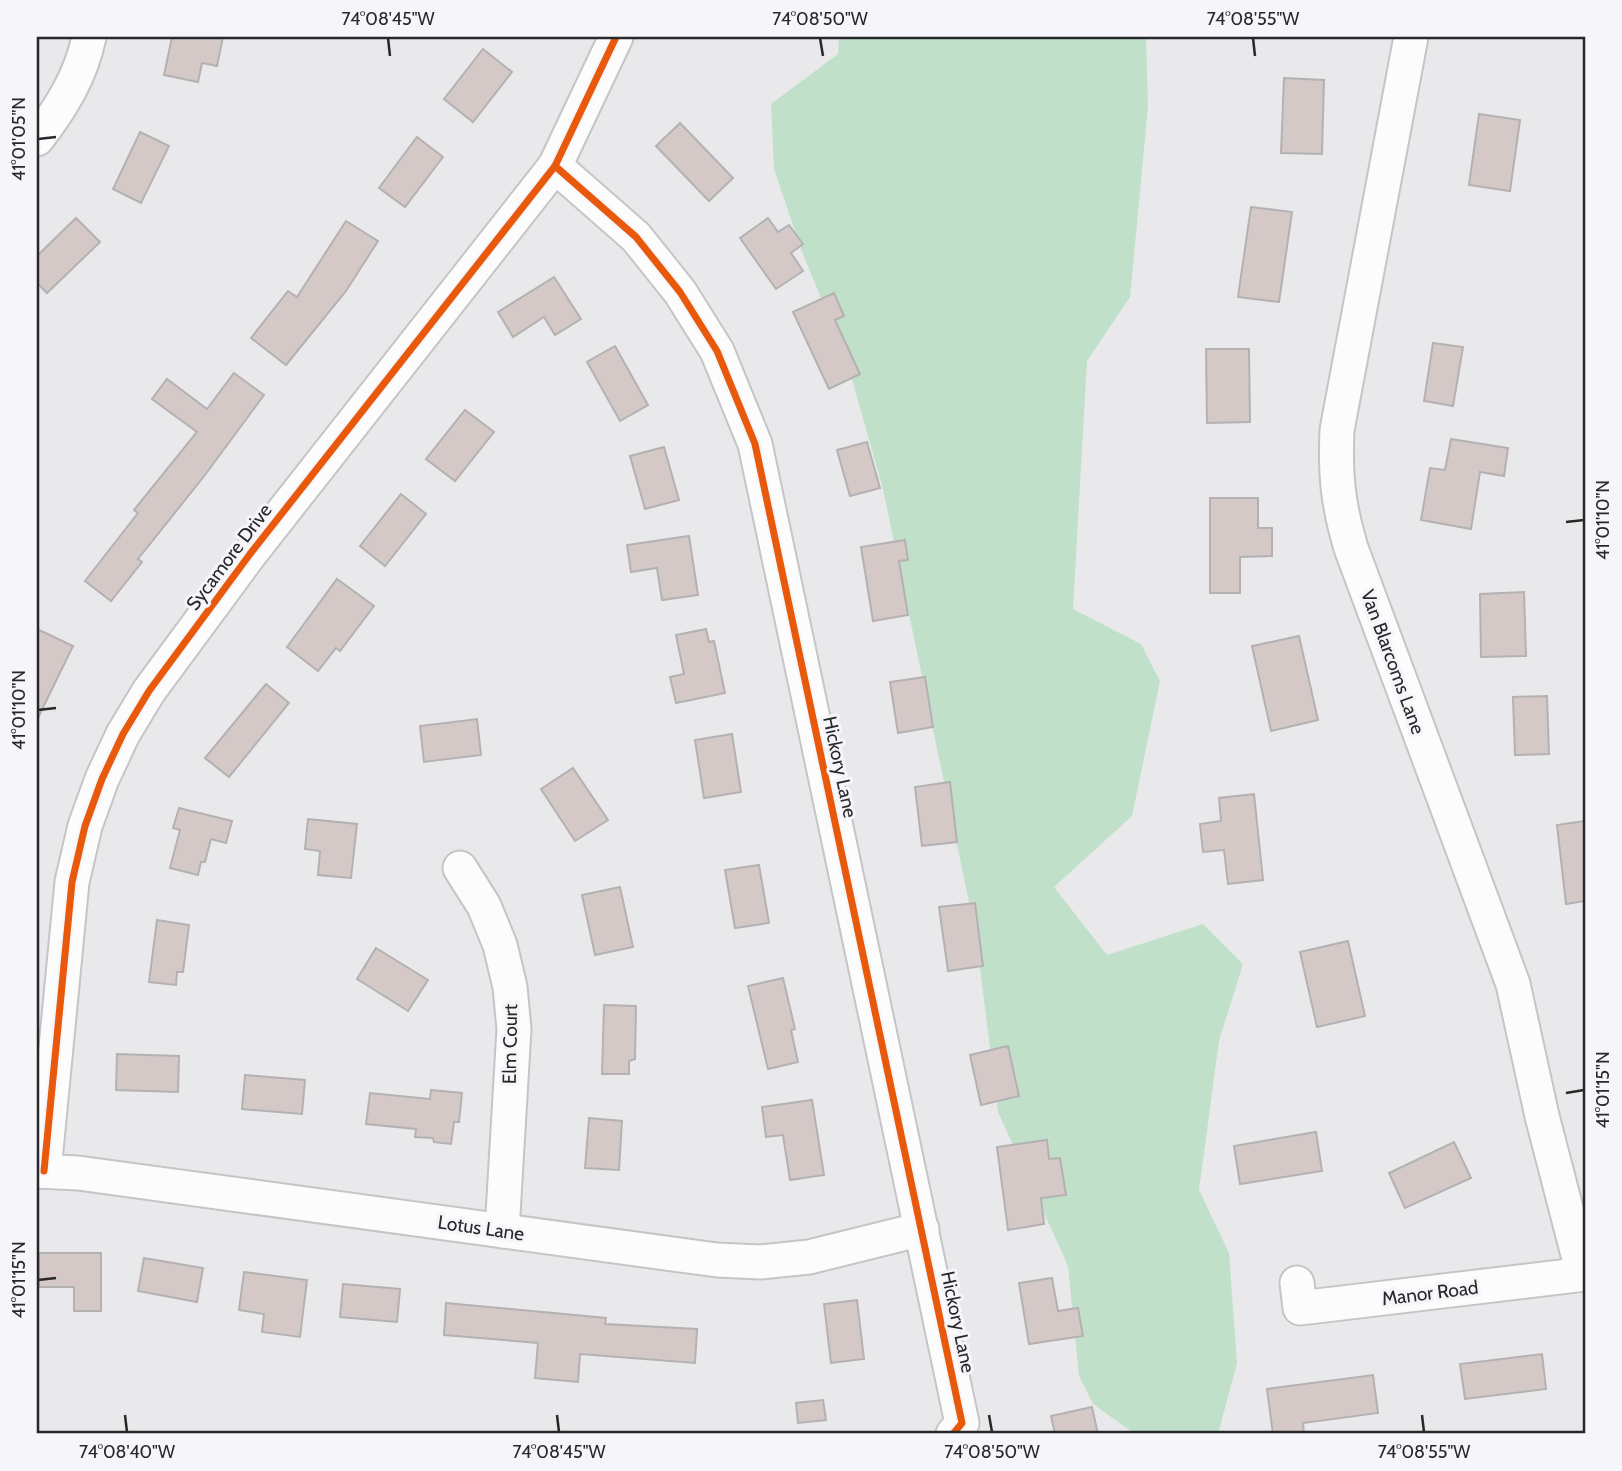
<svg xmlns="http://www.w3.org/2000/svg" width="1622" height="1471" font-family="Cabin,sans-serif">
  <rect width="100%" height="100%" fill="#e9e9ec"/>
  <!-- green -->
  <path fill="#c1e0ca" d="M839 37H1146L1148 107 1130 297 1087 361 1073 609 1141 644 1160 681 1132 816 1054 887 1107 955 1203 924 1243 964 1219 1041 1199 1190 1229 1253 1237 1363 1218 1434H1135L1093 1404 1079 1376 1068 1266 998 1112 976 936 883 489 847 362 801 249 774 169 771 104 838 54Z"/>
  <!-- building -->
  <g fill="#d5c9c7" stroke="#b3b1b2" stroke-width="2">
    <path d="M172 37H223L217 66 202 63 198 82 164 75Z"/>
    <path d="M483 49 512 72 473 122 444 99Z"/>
    <path d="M1284 78 1324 80 1322 154 1281 153Z"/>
    <path d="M1479 114 1520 120 1510 191 1469 185Z"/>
    <path d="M680 123 733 178 709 201 656 146Z"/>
    <path d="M140 132 169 146 141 203 113 189Z"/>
    <path d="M417 137 443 157 405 207 379 188Z"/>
    <path d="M1251 207 1292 212 1279 302 1238 297Z"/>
    <path d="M76 218 100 242 47 293 37 283V256Z"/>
    <path d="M768 218 778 232 789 225 803 244 791 253 803 271 776 289 740 238Z"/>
    <path d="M346 221 378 241 346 291 286 365 251 338 288 291 297 297Z"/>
    <path d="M554 277 581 319 555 335 544 317 513 337 498 312Z"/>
    <path d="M834 293 844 316 835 320 860 374 829 389 793 312Z"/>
    <path d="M1433 343 1463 347 1453 406 1424 401Z"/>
    <path d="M615 346 648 405 620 421 587 362Z"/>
    <path d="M1206 349H1249L1250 422 1207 423Z"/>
    <path d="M234 373 264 395 205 475 138 559 142 562 111 601 85 581 138 513 134 510 197 432 152 399 167 379 207 409Z"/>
    <path d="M465 410 494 432 455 481 426 459Z"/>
    <path d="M1451 439 1508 448 1504 476 1480 472 1471 529 1421 520 1430 468 1445 470Z"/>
    <path d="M867 442 880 488 850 496 837 450Z"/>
    <path d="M664 447 679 500 645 509 630 456Z"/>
    <path d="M401 494 426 514 385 566 360 546Z"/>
    <path d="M1210 498H1258V528H1272V556L1240 557V593H1210Z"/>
    <path d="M689 536 698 595 662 600 657 568 631 572 627 545Z"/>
    <path d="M905 540 908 560 899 561 908 615 873 621 861 547Z"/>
    <path d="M337 579 374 606 340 651 336 648 318 671 287 647Z"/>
    <path d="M1524 592 1526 656 1481 657 1480 594Z"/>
    <path d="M37 629 73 646 37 720Z"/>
    <path d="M706 629 709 642 714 641 725 693 676 703 670 677 684 674 676 635Z"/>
    <path d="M1299 636 1318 720 1271 731 1252 646Z"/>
    <path d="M925 677 933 727 898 733 890 682Z"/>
    <path d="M266 684 289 703 229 777 205 758Z"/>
    <path d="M1547 696 1549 754 1515 755 1513 697Z"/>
    <path d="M477 719 481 755 424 762 420 726Z"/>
    <path d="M732 734 741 792 704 798 695 740Z"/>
    <path d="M573 768 608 820 575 841 541 789Z"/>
    <path d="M950 782 957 842 922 846 915 787Z"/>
    <path d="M1254 794 1263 880 1228 884 1224 850 1203 852 1200 824 1221 821 1219 798Z"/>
    <path d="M179 808 232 821 226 843 211 839 205 862H201L198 875 170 868 180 830 173 828Z"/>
    <path d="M308 819 357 824 351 878 318 875 320 851 305 849Z"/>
    <path d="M1585 821V901L1566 904 1557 825Z"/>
    <path d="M759 865 769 923 735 928 725 870Z"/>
    <path d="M620 887 633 947 595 955 582 895Z"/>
    <path d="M975 903 983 966 948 971 939 907Z"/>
    <path d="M157 920 189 925 183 972H177L176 985 149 982Z"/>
    <path d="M1348 941 1365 1016 1317 1027 1300 952Z"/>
    <path d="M376 948 428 980 408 1011 357 979Z"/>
    <path d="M783 978 795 1029 791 1030 798 1062 768 1069 748 986Z"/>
    <path d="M604 1005 636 1006 635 1059 629 1061V1074H602Z"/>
    <path d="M1008 1046 1019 1096 981 1105 970 1055Z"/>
    <path d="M117 1054 179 1056 178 1092 116 1090Z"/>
    <path d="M245 1075 305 1080 302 1114 242 1109Z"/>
    <path d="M431 1090 462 1093 459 1122H454L451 1144 434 1142 433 1138 415 1137 416 1129 366 1124 370 1093 430 1099Z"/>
    <path d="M812 1100 824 1175 790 1180 783 1135 766 1137 762 1107Z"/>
    <path d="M589 1118 622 1121 619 1170 585 1168Z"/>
    <path d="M1316 1132 1322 1171 1240 1184 1234 1146Z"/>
    <path d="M1047 1140 1049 1159 1060 1158 1066 1195 1041 1198 1044 1224 1008 1230 997 1147Z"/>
    <path d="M1454 1142 1471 1178 1405 1208 1389 1173Z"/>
    <path d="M39 1253H101V1311H74V1287H39Z"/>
    <path d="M144 1258 203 1268 197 1302 138 1291Z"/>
    <path d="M244 1272 307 1280 300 1337 262 1332 264 1314 239 1310Z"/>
    <path d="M1052 1278 1058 1311 1078 1308 1083 1336 1029 1344 1019 1283Z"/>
    <path d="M343 1284 400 1289 397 1322 340 1317Z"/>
    <path d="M857 1300 864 1359 831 1363 824 1304Z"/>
    <path d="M446 1303 606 1318 605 1324 697 1329 695 1363 580 1354 578 1382 535 1378 538 1343 444 1335Z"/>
    <path d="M1542 1354 1546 1389 1465 1399 1460 1364Z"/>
    <path d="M1373 1375 1378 1413 1303 1423 1304 1434H1273L1267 1389Z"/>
    <path d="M823 1400 826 1420 798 1423 796 1403Z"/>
    <path d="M1092 1407 1098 1434H1055L1051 1416Z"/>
  </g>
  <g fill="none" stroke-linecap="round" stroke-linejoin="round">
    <!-- minor casing -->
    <g stroke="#c5c5c7" stroke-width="37">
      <g id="minor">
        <path d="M1411 37 1337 430C1335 475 1338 505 1351 548L1513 984 1542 1116 1583 1274"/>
        <path d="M37 139C61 108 81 76 89 37"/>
        <path d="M555 166 636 237 680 292 717 351 755 444 962 1423 953 1434"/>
        <path d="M460 868 484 906 500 945 510 987 514 1029 502 1231"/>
        <path d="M37 1171 78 1173 717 1260 760 1262 809 1257 922 1229"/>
        <path d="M44 1171 72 882 85 826 102 779 123 734 149 691 250 554 555 166 616 37"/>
        <path d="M1297 1283 1300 1308 1585 1274"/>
      </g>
    </g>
    <!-- minor -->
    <use href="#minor" stroke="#fcfcfc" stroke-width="33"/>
    <!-- cycleway casing -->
    <g stroke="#f5f5fa" stroke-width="11">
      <g id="cycleway">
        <path d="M555 166 636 237 680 292 717 351 755 444 962 1423 953 1434"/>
        <path d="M44 1171 72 882 85 826 102 779 123 734 149 691 250 554 555 166 616 37"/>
      </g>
    </g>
    <!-- cycleway -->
    <use href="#cycleway" stroke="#e8590c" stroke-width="7"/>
  </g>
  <!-- ticks -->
  <path fill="none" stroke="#28282a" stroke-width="2.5" d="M388 38 390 56M820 38 823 56M1253 38 1255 56M38 139 56 137M1566 522 1584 520M38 710 56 708M1566 1093 1584 1090M38 1280 56 1278M125 1415 127 1432M557 1415 559 1432M989 1415 992 1432M1422 1415 1424 1432"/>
  <g text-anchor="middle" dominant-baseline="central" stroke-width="6" stroke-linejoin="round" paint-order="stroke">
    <!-- street labels -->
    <g font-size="19" fill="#28282a" stroke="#f5f5fa">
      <text transform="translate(229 557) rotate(-53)">Sycamore Drive</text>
      <text transform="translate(1393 662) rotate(70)">Van Blarcoms Lane</text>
      <text transform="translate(840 767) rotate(78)">Hickory Lane</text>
      <text transform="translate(510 1044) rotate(-89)">Elm Court</text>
      <text transform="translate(481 1228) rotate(8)">Lotus Lane</text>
      <text transform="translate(1430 1293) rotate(-7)">Manor Road</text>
      <text transform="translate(958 1322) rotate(78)">Hickory Lane</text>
    </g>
  </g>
  <!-- border -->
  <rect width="1622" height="1471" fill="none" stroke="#f5f5fa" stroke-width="77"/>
  <rect x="38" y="38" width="1546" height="1394" fill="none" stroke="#28282a" stroke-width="2.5"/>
  <g font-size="18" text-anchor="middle" fill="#28282a">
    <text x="388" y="25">74°08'45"W</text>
    <text x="820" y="25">74°08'50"W</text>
    <text x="1253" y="25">74°08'55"W</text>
    <text transform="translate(19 139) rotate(-90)" y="6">41°01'05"N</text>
    <text transform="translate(1603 520) rotate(-90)" y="6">41°01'10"N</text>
    <text transform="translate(19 710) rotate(-90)" y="6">41°01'10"N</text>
    <text transform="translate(1603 1090) rotate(-90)" y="6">41°01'15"N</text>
    <text transform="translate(19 1280) rotate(-90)" y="6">41°01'15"N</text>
    <text x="127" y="1458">74°08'40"W</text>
    <text x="559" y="1458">74°08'45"W</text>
    <text x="992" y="1458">74°08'50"W</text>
    <text x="1424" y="1458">74°08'55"W</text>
  </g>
</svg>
